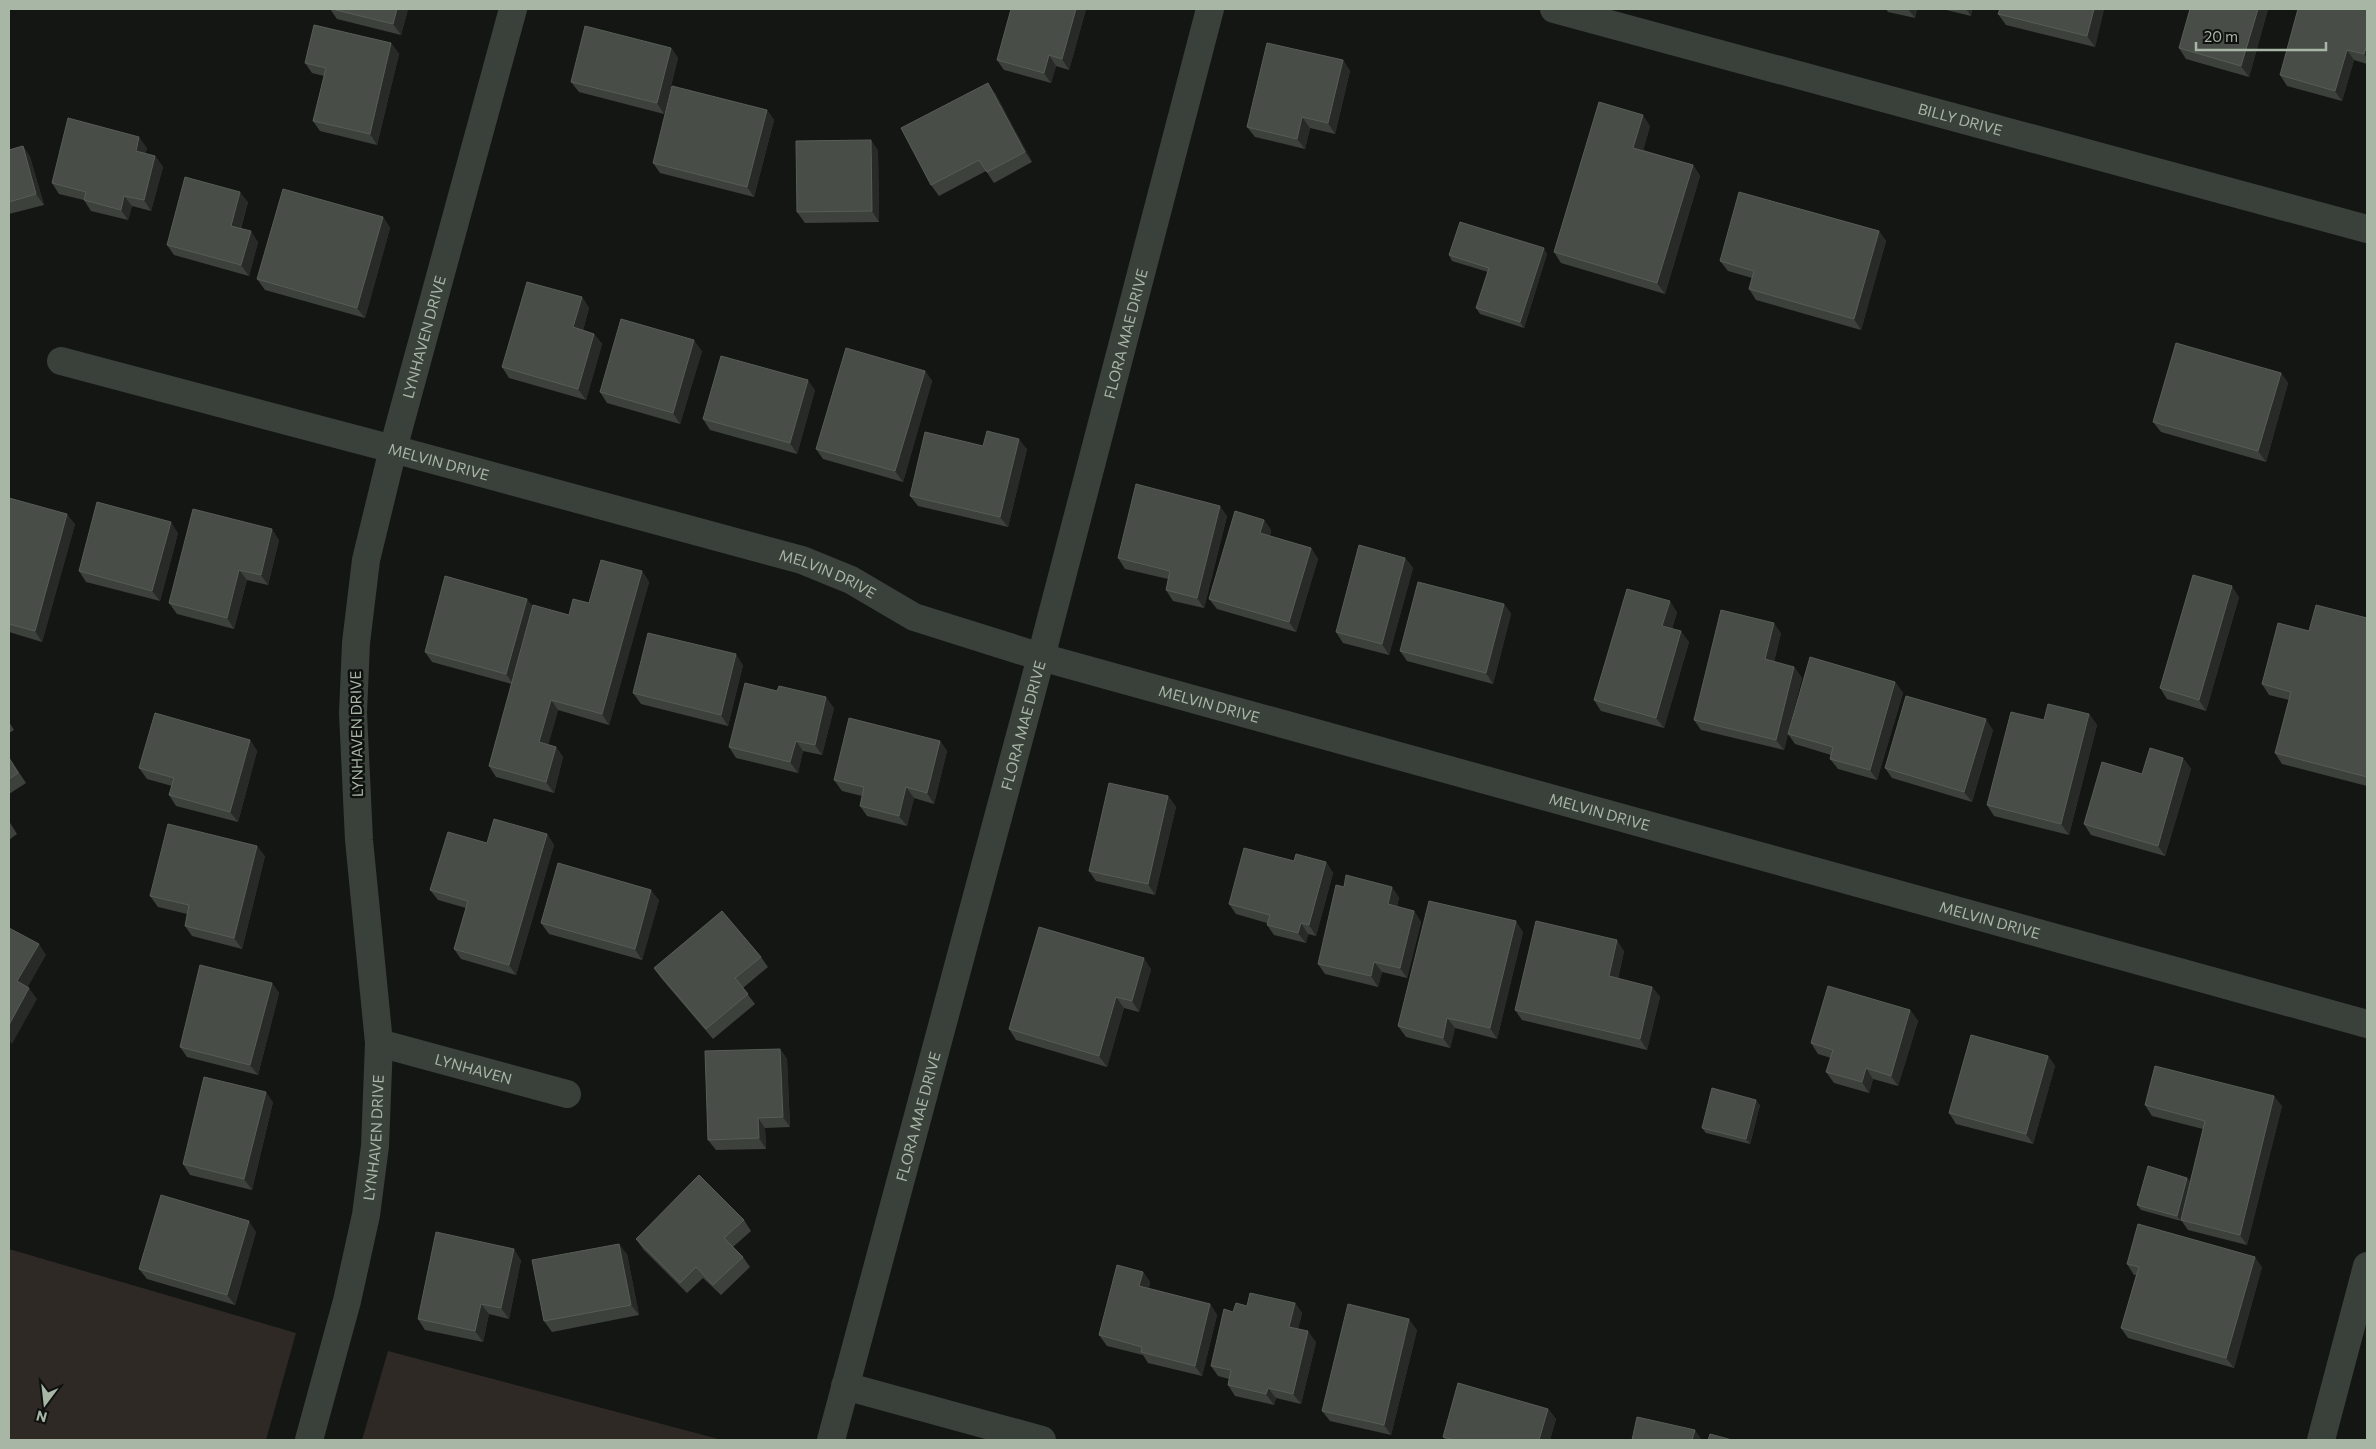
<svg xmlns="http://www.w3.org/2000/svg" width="2376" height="1449" font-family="Commissioner,sans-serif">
  <rect width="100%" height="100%" fill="#141614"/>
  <!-- green -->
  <g fill="#2f2926">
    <path d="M9 1249 296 1333 266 1440H9Z"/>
    <path d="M388 1351 722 1440H362Z"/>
  </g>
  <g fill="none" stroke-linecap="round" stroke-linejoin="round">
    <!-- minor -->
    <g stroke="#3a403a" stroke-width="28">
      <path id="s1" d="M1554 9 2367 229"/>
      <path id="s2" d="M61 361 393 449 802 560 851 580 914 617 1041 657 2367 1024"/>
      <path id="s3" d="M379 1043 567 1094"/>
      <path d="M845 1386 1042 1440"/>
      <path id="s4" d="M309 1440 347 1301 366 1215 375 1146 379 1043 359 840 353 713 356 643 366 560 393 449 513 9"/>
      <path id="s5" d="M831 1440 1041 657 1210 9"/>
      <path d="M2321 1440 2367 1266"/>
    </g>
  </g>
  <!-- wall -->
  <g fill="#3c413c">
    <path d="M330 9H408L401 35 337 19Z"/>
    <path d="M1086 9 1069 70 1056 66 1051 83 1004 70 997 60Z"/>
    <path d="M1886 9H1917L1915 18 1888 12Z"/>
    <path d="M1942 9H1972L1971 16Z"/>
    <path d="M2104 9 2095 47 2006 25 1998 14Z"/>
    <path d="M2268 9 2249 77 2186 59 2179 48Z"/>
    <path d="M2367 9V64L2354 60 2342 101 2287 86 2280 75Z"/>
    <path d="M391 43 399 54 377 145 320 131 313 121 324 76 312 73 305 63Z"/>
    <path d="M671 48 678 58 664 114 579 92 571 82Z"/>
    <path d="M1343 60 1350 71 1335 134 1310 128 1305 149 1255 137 1247 127Z"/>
    <path d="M995 93 1032 162 994 183 986 171 939 196 931 185Z"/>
    <path d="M767 110 774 120 754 197 660 173 653 163Z"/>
    <path d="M1650 126 1643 150 1693 165 1700 176 1665 294 1561 263 1554 252Z"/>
    <path d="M23 146 30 157 44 205 9 214V150Z"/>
    <path d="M147 148 145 154 155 156 163 167 151 211 132 206 128 220 91 211 84 200 59 194 52 183Z"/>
    <path d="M878 150 879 222 805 223 797 212Z"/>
    <path d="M248 202 241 228 258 242 249 276 174 255 167 245Z"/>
    <path d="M383 217 390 228 365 318 265 290 257 279Z"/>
    <path d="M1879 231 1886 241 1861 330 1756 300 1749 289 1752 278 1728 271 1720 261Z"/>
    <path d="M1547 254 1524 328 1480 314 1476 308 1488 272 1452 261 1449 255Z"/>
    <path d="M582 297 589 308 583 330 594 334 602 344 586 400 509 378 502 367Z"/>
    <path d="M702 351 680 424 607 403 600 392Z"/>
    <path d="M925 371 932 381 903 482 823 459 816 449Z"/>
    <path d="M2281 373 2288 383 2266 462 2161 432 2153 422Z"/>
    <path d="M815 390 797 454 710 430 703 419Z"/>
    <path d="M983 446 1027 449 1008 527 918 506 910 496Z"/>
    <path d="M9 498 75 524 42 642 9 632Z"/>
    <path d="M1227 516 1204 608 1173 601 1166 590 1168 579 1125 569 1118 558Z"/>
    <path d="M1264 520 1271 530 1270 536 1311 548 1318 559 1296 632 1217 609 1209 599Z"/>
    <path d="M178 533 160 601 86 582 79 571Z"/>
    <path d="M279 540 268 585 247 580 234 629 177 614 169 603Z"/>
    <path d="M1405 558 1413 568 1389 655 1343 643 1336 632Z"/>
    <path d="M642 571 649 582 609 725 558 710 548 745 556 747 563 757 554 793 496 777 489 766 512 684 432 662 425 652 533 607 569 615Z"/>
    <path d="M2239 597 2206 711 2167 699 2160 688Z"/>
    <path d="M1504 604 1511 614 1493 684 1407 661 1400 651Z"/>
    <path d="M1677 612 1672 629 1689 642 1664 728 1601 711 1594 700Z"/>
    <path d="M2367 618V786L2282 764 2275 753 2289 700 2269 695 2262 684Z"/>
    <path d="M1781 633 1774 662 1794 667 1802 678 1788 731 1895 682 1903 693 1877 780 1838 769 1830 759 1831 755 1795 744 1788 734 1784 750 1701 730 1694 720Z"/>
    <path d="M743 665 728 726 641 704 633 693Z"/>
    <path d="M834 708 822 755 803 751 798 773 736 758 729 747Z"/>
    <path d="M2089 714 2097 725 2069 835 1994 816 1987 805 2044 720Z"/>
    <path d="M9 722 14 730 9 733Z"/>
    <path d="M1993 730 1972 802 1892 778 1885 768Z"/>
    <path d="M250 740 257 751 238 822 176 806 169 795 172 786 147 779 139 768Z"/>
    <path d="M940 741 947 751 934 804 914 798 907 826 867 816 860 806 862 796 842 791 834 780Z"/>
    <path d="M9 757 26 783 9 794Z"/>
    <path d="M2183 758 2191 769 2165 856 2091 835 2084 824 2142 774Z"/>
    <path d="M1168 796 1176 807 1155 895 1096 881 1089 871Z"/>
    <path d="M9 821 17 834 9 840Z"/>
    <path d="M547 834 554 845 516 975 461 959 454 949 466 908 438 900 430 890 487 843Z"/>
    <path d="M265 856 242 949 192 936 185 926 187 914 158 907 150 896Z"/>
    <path d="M1294 861 1326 862 1333 873 1316 936 1308 934 1306 943 1274 935 1267 925V923L1236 914 1229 904Z"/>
    <path d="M1399 897 1397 907 1414 911 1421 922 1407 978 1382 972 1378 987 1325 974 1318 964Z"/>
    <path d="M659 900 642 960 549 934 541 923Z"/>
    <path d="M1523 932 1497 1039 1455 1028 1450 1048 1406 1037 1398 1026Z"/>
    <path d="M1624 951 1618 979 1652 987 1660 997 1647 1050 1522 1020 1515 1010Z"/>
    <path d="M761 957 768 967 743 988 755 1004 713 1039 661 978 654 968Z"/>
    <path d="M1151 969 1139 1012 1124 1008 1107 1067 1016 1040 1009 1029Z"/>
    <path d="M272 983 279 993 258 1075 187 1057 180 1047Z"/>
    <path d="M1910 1010 1918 1021 1898 1086 1873 1079 1869 1093 1834 1083 1826 1072 1831 1058 1818 1054 1811 1043Z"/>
    <path d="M780 1049 787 1059 790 1127 765 1128 766 1149 716 1150 708 1140Z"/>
    <path d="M2048 1056 2055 1066 2033 1144 1956 1124 1949 1113Z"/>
    <path d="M273 1102 252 1190 190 1175 183 1164Z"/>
    <path d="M1760 1105 1750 1144 1706 1133 1702 1128Z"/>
    <path d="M2145 1105 2282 1106 2247 1245 2188 1230 2181 1220V1221L2141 1210 2137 1205 2187 1178 2190 1182 2203 1129 2152 1116Z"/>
    <path d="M744 1220 751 1231 733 1247 743 1257 750 1267 721 1295 703 1278 687 1293 643 1249 636 1239Z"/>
    <path d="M256 1232 235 1305 147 1279 139 1269Z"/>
    <path d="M627 1254 639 1315 552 1332 544 1321Z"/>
    <path d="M521 1260 509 1319 489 1314 483 1342 425 1330 418 1319Z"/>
    <path d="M2127 1264 2262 1267 2234 1368 2128 1338 2121 1328 2136 1275H2134Z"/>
    <path d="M1143 1272 1150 1282 1149 1288 1210 1304 1217 1315 1202 1376 1148 1363 1143 1355 1107 1346 1099 1335Z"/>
    <path d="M1295 1303 1302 1313 1298 1329 1316 1342 1301 1404 1276 1398 1274 1405 1235 1396 1228 1385 1229 1379 1218 1376 1211 1366 1247 1306Z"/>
    <path d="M1417 1330 1391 1435 1330 1421 1322 1411Z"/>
    <path d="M1548 1409 1556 1419 1550 1440H1446L1443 1437Z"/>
  </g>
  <!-- shaded-wall -->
  <g fill="#272a27">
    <path d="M397 9H408L401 35 393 24Z"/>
    <path d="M1076 9H1086L1069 70 1062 59Z"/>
    <path d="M1908 9H1917L1915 18Z"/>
    <path d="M1966 9H1972L1971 16Z"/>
    <path d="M2094 9H2104L2095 47 2087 36Z"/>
    <path d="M2258 9H2268L2249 77 2241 66Z"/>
    <path d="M391 43 399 54 377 145 370 134Z"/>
    <path d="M2367 45V58L2364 54Z"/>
    <path d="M671 48 678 58 664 114 657 103Z"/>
    <path d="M2347 50 2354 60 2342 101 2335 91Z"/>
    <path d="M1049 55 1056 66 1051 83 1044 73Z"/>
    <path d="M1343 60 1350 71 1335 134 1328 123Z"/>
    <path d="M988 83 995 93 1032 162 1025 152Z"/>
    <path d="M767 110 774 120 754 197 747 187Z"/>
    <path d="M1643 115 1650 126 1641 158 1633 148Z"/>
    <path d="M1302 117 1310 128 1305 149 1297 139Z"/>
    <path d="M139 137 147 148 143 161 136 151Z"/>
    <path d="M871 140 878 150 879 222 872 211Z"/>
    <path d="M23 146 30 157 44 205 36 194Z"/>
    <path d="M155 156 163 167 151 211 144 200Z"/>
    <path d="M1693 165 1700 176 1665 294 1657 283Z"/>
    <path d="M240 192 248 202 238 236 231 226Z"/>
    <path d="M124 196 132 206 128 220 121 210Z"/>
    <path d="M383 217 390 228 365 318 357 308Z"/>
    <path d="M251 231 258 242 249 276 241 265Z"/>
    <path d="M1879 231 1886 241 1861 330 1854 319Z"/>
    <path d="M1544 248 1547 254 1524 328 1520 322Z"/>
    <path d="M582 297 589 308 581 338 573 327Z"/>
    <path d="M594 334 602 344 586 400 578 389Z"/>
    <path d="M694 340 702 351 680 424 673 413Z"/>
    <path d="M925 371 932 381 903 482 895 471Z"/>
    <path d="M2281 373 2288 383 2266 462 2258 451Z"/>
    <path d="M808 380 815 390 797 454 790 443Z"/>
    <path d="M1019 439 1027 449 1008 527 1000 517Z"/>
    <path d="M1220 506 1227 516 1204 608 1197 598Z"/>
    <path d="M67 514 75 524 42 642 35 631Z"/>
    <path d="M1264 520 1271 530 1268 544 1260 533Z"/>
    <path d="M171 522 178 533 160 601 152 591Z"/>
    <path d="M272 529 279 540 268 585 261 575Z"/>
    <path d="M1311 548 1318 559 1296 632 1289 622Z"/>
    <path d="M1405 558 1413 568 1389 655 1382 644Z"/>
    <path d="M239 570 247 580 234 629 227 618Z"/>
    <path d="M642 571 649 582 609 725 602 714Z"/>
    <path d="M2232 586 2239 597 2206 711 2199 700Z"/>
    <path d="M527 599 535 609 514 685 506 674Z"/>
    <path d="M1670 601 1677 612 1670 636 1662 626Z"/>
    <path d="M1504 604 1511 614 1493 684 1486 673Z"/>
    <path d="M1774 623 1781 633 1772 670 1765 659Z"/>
    <path d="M1681 631 1689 642 1664 728 1656 718Z"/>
    <path d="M736 654 743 665 728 726 721 715Z"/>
    <path d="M1794 667 1802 678 1784 750 1776 740Z"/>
    <path d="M1895 682 1903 693 1877 780 1870 770Z"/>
    <path d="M826 697 834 708 822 755 815 745Z"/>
    <path d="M551 700 558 710 546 753 539 742Z"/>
    <path d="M2089 714 2097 725 2069 835 2061 824Z"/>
    <path d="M1986 719 1993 730 1972 802 1964 792Z"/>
    <path d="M250 740 257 751 238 822 230 812Z"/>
    <path d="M796 741 803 751 798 773 790 762Z"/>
    <path d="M940 741 947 751 934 804 927 793Z"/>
    <path d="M556 747 563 757 554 793 546 782Z"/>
    <path d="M2183 758 2191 769 2165 856 2158 846Z"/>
    <path d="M906 787 914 798 907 826 899 816Z"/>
    <path d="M1168 796 1176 807 1155 895 1148 884Z"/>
    <path d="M547 834 554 845 516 975 509 965Z"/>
    <path d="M257 846 265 856 242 949 234 938Z"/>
    <path d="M1326 862 1333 873 1316 936 1309 925Z"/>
    <path d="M1392 887 1399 897 1395 915 1388 904Z"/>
    <path d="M651 890 659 900 642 960 635 949Z"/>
    <path d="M1414 911 1421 922 1407 978 1400 968Z"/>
    <path d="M1516 921 1523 932 1497 1039 1490 1028Z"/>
    <path d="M1301 923 1308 934 1306 943 1298 933Z"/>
    <path d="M1617 940 1624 951 1616 987 1609 976Z"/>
    <path d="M39 944 46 955 25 992 17 981Z"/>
    <path d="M1144 958 1151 969 1139 1012 1132 1001Z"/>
    <path d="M1374 962 1382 972 1378 987 1371 976Z"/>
    <path d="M272 983 279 993 258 1075 250 1065Z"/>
    <path d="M1652 987 1660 997 1647 1050 1640 1039Z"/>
    <path d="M29 988 37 999 12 1044 9 1040V1025Z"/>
    <path d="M1116 997 1124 1008 1107 1067 1099 1056Z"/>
    <path d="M1910 1010 1918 1021 1898 1086 1891 1076Z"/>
    <path d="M1447 1018 1455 1028 1450 1048 1443 1038Z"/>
    <path d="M780 1049 787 1059 790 1127 783 1117Z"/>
    <path d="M2048 1056 2055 1066 2033 1144 2026 1134Z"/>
    <path d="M1866 1068 1873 1079 1869 1093 1862 1082Z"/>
    <path d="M266 1092 273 1102 252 1190 244 1179Z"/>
    <path d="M2274 1096 2282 1106 2247 1245 2240 1235Z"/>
    <path d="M1756 1100 1760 1105 1750 1144 1746 1139Z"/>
    <path d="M758 1118 765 1128 766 1149 759 1138Z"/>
    <path d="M2187 1178 2191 1183 2181 1221 2177 1216Z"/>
    <path d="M249 1221 256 1232 235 1305 227 1295Z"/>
    <path d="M619 1244 627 1254 639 1315 631 1305Z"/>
    <path d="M514 1249 521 1260 509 1319 501 1308Z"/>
    <path d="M2255 1257 2262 1267 2234 1368 2226 1358Z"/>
    <path d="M1143 1272 1150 1282 1147 1296 1139 1286Z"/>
    <path d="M1295 1303 1302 1313 1296 1337 1289 1327Z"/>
    <path d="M481 1304 489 1314 483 1342 475 1331Z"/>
    <path d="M1210 1304 1217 1315 1202 1376 1195 1366Z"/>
    <path d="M1409 1319 1417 1330 1391 1435 1384 1425Z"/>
    <path d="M1308 1331 1316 1342 1301 1404 1293 1394Z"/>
    <path d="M1268 1388 1276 1398 1274 1405 1266 1394Z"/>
    <path d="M1548 1409 1556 1419 1550 1440H1539Z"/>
    <path d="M1695 1430 1702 1440H1692Z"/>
  </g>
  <!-- building -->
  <g fill="#484d47" stroke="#575e56">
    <path d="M332 9H397L393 24Z"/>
    <path d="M1011 9H1076L1062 59 1049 55 1044 73 997 60Z"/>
    <path d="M2000 9H2094L2087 36 1998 14Z"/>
    <path d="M2190 9H2258L2241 66 2179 48Z"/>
    <path d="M2298 9H2367V45L2364 54 2347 50 2335 91 2280 75Z"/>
    <path d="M314 25 391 43 370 134 313 121 326 68 305 63Z"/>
    <path d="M585 26 671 48 657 103 571 82Z"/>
    <path d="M1267 43 1343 60 1328 123 1302 117 1297 139 1247 127Z"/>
    <path d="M988 83 1025 152 987 172 979 160 931 185 901 128Z"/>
    <path d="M672 86 767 110 747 187 653 163Z"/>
    <path d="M1599 102 1643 115 1633 148 1693 165 1657 283 1554 252Z"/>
    <path d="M68 118 139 137 136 151 155 156 144 200 124 196 121 210 84 200 86 192 52 183Z"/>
    <path d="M871 140 872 211 797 212 796 141Z"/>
    <path d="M23 146 36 194 9 202V150Z"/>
    <path d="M185 177 240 192 231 226 251 231 241 265 167 245Z"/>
    <path d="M283 189 383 217 357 308 257 279Z"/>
    <path d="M1739 192 1879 231 1854 319 1749 289 1754 271 1720 261Z"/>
    <path d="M1460 222 1544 248 1520 322 1476 308 1489 268 1449 255Z"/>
    <path d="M527 282 582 297 573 327 594 334 578 389 502 367Z"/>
    <path d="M621 319 694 340 673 413 600 392Z"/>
    <path d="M2176 343 2281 373 2258 451 2153 422Z"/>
    <path d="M846 348 925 371 895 471 816 449Z"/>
    <path d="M721 356 808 380 790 443 703 419Z"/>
    <path d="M987 431 1019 439 1000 517 910 496 925 432 983 446Z"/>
    <path d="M1136 484 1220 506 1197 598 1166 590 1170 571 1118 558Z"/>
    <path d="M9 498 67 514 35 631 9 624Z"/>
    <path d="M97 502 171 522 152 591 79 571Z"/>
    <path d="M193 509 272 529 261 575 239 570 227 618 169 603Z"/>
    <path d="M1235 511 1264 520 1260 533 1311 548 1289 622 1209 599Z"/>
    <path d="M1359 545 1405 558 1382 644 1336 632Z"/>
    <path d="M601 560 642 571 602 714 551 700 539 742 556 747 546 782 489 766 533 605 569 615 573 599 589 603Z"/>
    <path d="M2193 575 2232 586 2199 700 2160 688Z"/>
    <path d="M445 576 527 599 506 674 425 652Z"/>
    <path d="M1418 582 1504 604 1486 673 1400 651Z"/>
    <path d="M1627 589 1670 601 1662 626 1681 631 1656 718 1594 700Z"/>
    <path d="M2316 605 2367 618V777L2275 753 2291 692 2262 684 2278 623 2309 631Z"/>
    <path d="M1721 610 1774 623 1765 659 1794 667 1776 740 1694 720Z"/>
    <path d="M648 633 736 654 721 715 633 693Z"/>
    <path d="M1810 657 1895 682 1870 770 1830 759 1833 747 1788 734Z"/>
    <path d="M745 683 777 691 779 686 826 697 815 745 796 741 790 762 729 747Z"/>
    <path d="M1906 696 1986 719 1964 792 1885 768Z"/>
    <path d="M2048 704 2089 714 2061 824 1987 805 2011 712 2044 720Z"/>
    <path d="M155 713 250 740 230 812 169 795 174 778 139 768Z"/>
    <path d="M849 718 940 741 927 793 906 787 899 816 860 806 864 787 834 780Z"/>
    <path d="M2150 748 2183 758 2158 846 2084 824 2102 762 2142 774Z"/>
    <path d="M9 758 18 773 9 779Z"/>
    <path d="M1109 783 1168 796 1148 884 1089 871Z"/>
    <path d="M494 819 547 834 509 965 454 949 468 901 430 890 448 832 487 843Z"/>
    <path d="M168 824 257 846 234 938 185 926 189 905 150 896Z"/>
    <path d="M1244 848 1294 861 1296 854 1326 862 1309 925 1301 923 1298 933 1267 925 1270 915 1229 904Z"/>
    <path d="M558 863 651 890 635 949 541 923Z"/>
    <path d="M1346 875 1392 887 1388 904 1414 911 1400 968 1374 962 1371 976 1318 964 1336 885 1344 887Z"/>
    <path d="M1429 901 1516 921 1490 1028 1447 1018 1443 1038 1398 1026Z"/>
    <path d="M722 911 761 957 735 978 748 994 706 1029 654 968Z"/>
    <path d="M1536 921 1617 940 1609 976 1652 987 1640 1039 1515 1010Z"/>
    <path d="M1039 927 1144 958 1132 1001 1116 997 1099 1056 1009 1029Z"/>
    <path d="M9 928 39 944 17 981 29 988 9 1025Z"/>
    <path d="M200 965 272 983 250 1065 180 1047Z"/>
    <path d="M1828 986 1910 1010 1891 1076 1866 1068 1862 1082 1826 1072 1833 1050 1811 1043Z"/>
    <path d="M1971 1035 2048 1056 2026 1134 1949 1113Z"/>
    <path d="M780 1049 783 1117 758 1118 759 1138 708 1140 705 1051Z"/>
    <path d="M2155 1066 2274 1096 2240 1235 2181 1220 2205 1121 2145 1105Z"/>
    <path d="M204 1077 266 1092 244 1179 183 1164Z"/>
    <path d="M1712 1088 1756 1100 1746 1139 1702 1128Z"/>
    <path d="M2148 1166 2187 1178 2177 1216 2137 1205Z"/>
    <path d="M699 1175 744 1220 724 1238 743 1257 713 1285 696 1267 680 1283 636 1239Z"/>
    <path d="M161 1195 249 1221 227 1295 139 1269Z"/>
    <path d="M2138 1224 2255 1257 2226 1358 2121 1328 2139 1267 2127 1264Z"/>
    <path d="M436 1232 514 1249 501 1308 481 1304 475 1331 418 1319Z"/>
    <path d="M619 1244 631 1305 544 1321 532 1260Z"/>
    <path d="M1117 1265 1143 1272 1139 1286 1210 1304 1195 1366 1141 1352 1142 1347 1099 1335Z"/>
    <path d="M1250 1293 1295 1303 1289 1327 1308 1331 1293 1394 1268 1388 1266 1394 1228 1385 1231 1370 1211 1366 1224 1309 1233 1312 1236 1303 1247 1306Z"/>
    <path d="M1348 1304 1409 1319 1384 1425 1322 1411Z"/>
    <path d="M1458 1383 1548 1409 1539 1440H1455L1443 1437Z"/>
    <path d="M1637 1417 1695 1430 1692 1440H1632Z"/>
    <path d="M1710 1434 1732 1440H1708Z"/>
  </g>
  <g text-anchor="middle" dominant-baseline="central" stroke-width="5" stroke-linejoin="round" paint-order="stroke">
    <!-- street labels -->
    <g font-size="15" fill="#a8b6a6" stroke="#0f110f">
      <text stroke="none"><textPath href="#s1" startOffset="421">BILLY DRIVE</textPath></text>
      <text stroke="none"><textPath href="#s5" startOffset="1145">FLORA MAE DRIVE</textPath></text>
      <text stroke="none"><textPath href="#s4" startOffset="1120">LYNHAVEN DRIVE</textPath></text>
      <text stroke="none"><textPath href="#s2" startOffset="391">MELVIN DRIVE</textPath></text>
      <text stroke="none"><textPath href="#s2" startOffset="796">MELVIN DRIVE</textPath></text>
      <text stroke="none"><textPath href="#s2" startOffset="1201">MELVIN DRIVE</textPath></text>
      <text stroke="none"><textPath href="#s5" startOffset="740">FLORA MAE DRIVE</textPath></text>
      <text transform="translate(356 734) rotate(-91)">LYNHAVEN DRIVE</text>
      <text stroke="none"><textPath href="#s2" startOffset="1606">MELVIN DRIVE</textPath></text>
      <text stroke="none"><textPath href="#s2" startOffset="2011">MELVIN DRIVE</textPath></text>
      <text stroke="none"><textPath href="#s3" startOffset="98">LYNHAVEN</textPath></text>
      <text stroke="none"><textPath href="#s5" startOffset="335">FLORA MAE DRIVE</textPath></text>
      <text stroke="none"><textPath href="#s4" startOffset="310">LYNHAVEN DRIVE</textPath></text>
    </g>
  </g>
  <!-- border -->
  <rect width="2376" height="1449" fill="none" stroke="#a8b6a6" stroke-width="20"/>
  <!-- north arrow -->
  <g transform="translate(45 1404) rotate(195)" stroke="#0f110f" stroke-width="4" paint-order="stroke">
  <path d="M0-4L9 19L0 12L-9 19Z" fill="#a8b6a6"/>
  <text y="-8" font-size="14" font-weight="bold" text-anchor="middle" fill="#a8b6a6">N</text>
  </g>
  <!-- scale -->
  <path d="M2196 42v8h130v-8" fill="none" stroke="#a8b6a6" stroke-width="2.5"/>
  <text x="2204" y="42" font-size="15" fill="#a8b6a6" stroke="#0f110f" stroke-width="4" paint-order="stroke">20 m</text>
</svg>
